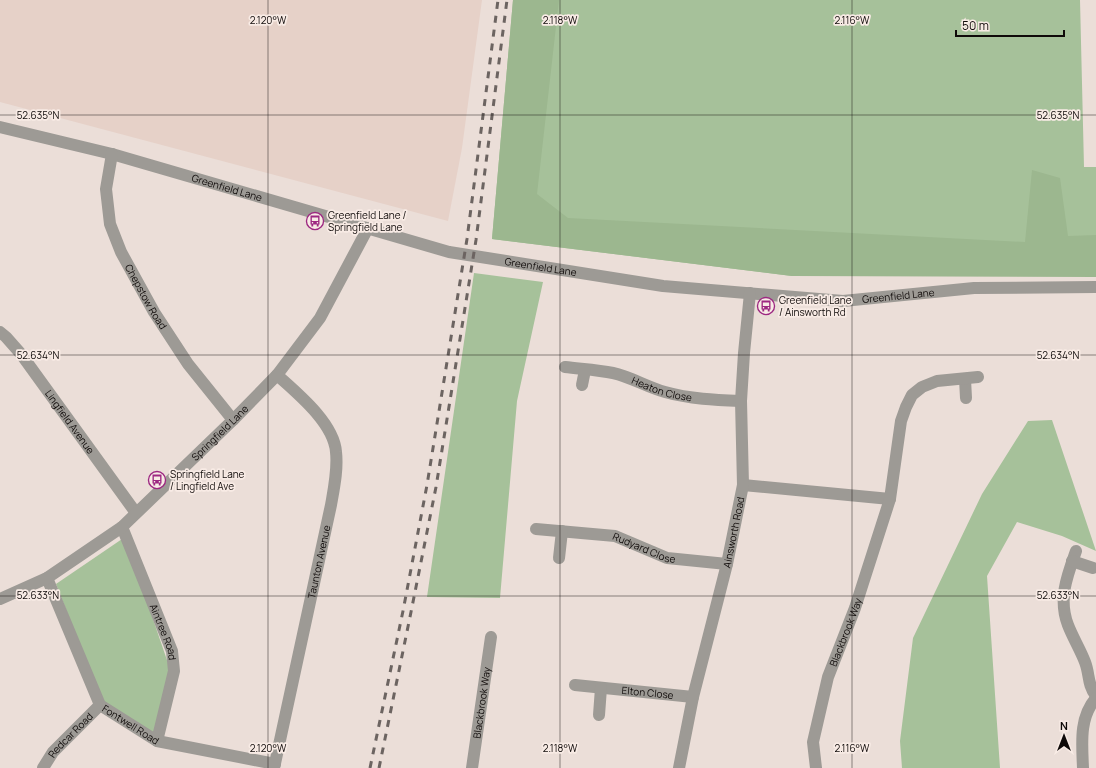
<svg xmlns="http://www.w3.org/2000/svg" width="1096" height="768" font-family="Manrope,sans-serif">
  <rect width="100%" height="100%" fill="#ebded8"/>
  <!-- built -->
  <path fill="#e6d1c8" d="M0 0H482L462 148 448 221 0 102Z"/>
  <!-- green -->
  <g fill="#a6c19a">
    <path d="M513 0H1080L1084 167H1096V261L792 276 492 239Z"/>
    <path d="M474 273 543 282 517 401 500 598 427 597Z"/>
    <path d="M1052 420 1096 551 1062 536 1017 522 987 576 1000 768H902L900 741 913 638 982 494 1028 421Z"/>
    <path d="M125 537 170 669 154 733 102 701 56 584Z"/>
  </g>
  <!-- forest -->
  <path fill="#9cb78f" d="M513 0H559L537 194 568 218 1025 242 1032 170 1060 178 1068 236 1096 235V277L792 276 492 239Z"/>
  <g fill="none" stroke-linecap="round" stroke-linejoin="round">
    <!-- minor -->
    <g stroke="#9d9a95" stroke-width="12">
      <path id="s1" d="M0 127 112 154 449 252 663 286 843 301 974 288 1096 287"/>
      <path id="s2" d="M112 154 106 189 110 224 121 252 154 312 188 364 233 420"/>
      <path id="s3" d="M0 332 6 337 21 354 136 513"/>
      <path id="s4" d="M565 367C581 369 598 370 613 373 631 377 647 387 665 392 690 399 716 400 741 401"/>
      <path d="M965 379 966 398"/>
      <path d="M582 385 585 370"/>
      <path d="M743 485 890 499"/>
      <path id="s5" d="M122 527 172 651 174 671 157 741"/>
      <path id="s6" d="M536 529 615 536 667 558 727 564"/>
      <path d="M1076 551C1067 576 1058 599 1068 625 1073 638 1080 649 1085 662 1090 675 1087 684 1096 696"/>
      <path d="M559 558 562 531"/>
      <path d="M1072 561 1093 568"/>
      <path id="s7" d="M47 578 100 705 157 741 275 764"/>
      <path id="s8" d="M0 599 47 578 122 527 233 420 277 375 320 318 368 228"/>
      <path id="s9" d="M575 685 693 697"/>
      <path d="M599 715 601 688"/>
      <path id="s10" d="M43 768 53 752 100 705"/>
      <path id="s11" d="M274 768 331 505C334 488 338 469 336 452 334 423 297 393 277 375"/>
      <path id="s12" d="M472 768 491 637"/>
      <path id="s13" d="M679 768 693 697 727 564 743 485 741 401 744 353 750 293"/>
      <path id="s14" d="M816 768 813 742 828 677 855 608 890 499 901 421 906 407 912 395 922 387 937 381 978 377"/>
      <path d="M1083 768C1082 743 1079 718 1096 698"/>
    </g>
    <!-- rail -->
    <g stroke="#6c6461" stroke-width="3" stroke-dasharray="7 7" stroke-linecap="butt">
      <path d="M370 768 403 611 427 485 467 239 498 0"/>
      <path d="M379 768 411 612 436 487 476 240 507 0"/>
    </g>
  </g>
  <!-- ticks -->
  <path fill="none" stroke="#0f0a09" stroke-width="1" stroke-opacity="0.45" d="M268 0V768M560 0V768M852 0V768M0 115H1096M0 355H1096M0 596H1096"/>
  <!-- icons -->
  <defs>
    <g id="bus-ring" transform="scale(0.9)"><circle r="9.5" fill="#f8ebe5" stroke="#9d2882" stroke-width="1.5"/><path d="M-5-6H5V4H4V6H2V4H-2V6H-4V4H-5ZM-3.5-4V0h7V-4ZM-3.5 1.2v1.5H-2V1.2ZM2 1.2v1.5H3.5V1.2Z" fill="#9d2882"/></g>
  </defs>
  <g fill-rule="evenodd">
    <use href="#bus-ring" x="315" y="221"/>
    <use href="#bus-ring" x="766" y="306"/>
    <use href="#bus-ring" x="157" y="480"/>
  </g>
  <g text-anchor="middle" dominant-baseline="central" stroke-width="3.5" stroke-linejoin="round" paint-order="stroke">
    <!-- street labels -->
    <g font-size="10" fill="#0f0a09" stroke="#f8ebe5">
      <text stroke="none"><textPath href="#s1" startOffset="235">Greenfield Lane</textPath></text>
      <text stroke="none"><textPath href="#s1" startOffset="559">Greenfield Lane</textPath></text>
      <text stroke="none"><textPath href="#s1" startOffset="919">Greenfield Lane</textPath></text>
      <text stroke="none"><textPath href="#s2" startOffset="152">Chepstow Road</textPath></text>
      <text stroke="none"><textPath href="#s4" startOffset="100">Heaton Close</textPath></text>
      <text stroke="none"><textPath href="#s3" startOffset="114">Lingfield Avenue</textPath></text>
      <text stroke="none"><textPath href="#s8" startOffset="278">Springfield Lane</textPath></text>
      <text stroke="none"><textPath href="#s13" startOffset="242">Ainsworth Road</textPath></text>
      <text stroke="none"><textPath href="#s6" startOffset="111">Rudyard Close</textPath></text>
      <text stroke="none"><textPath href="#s11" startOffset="211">Taunton Avenue</textPath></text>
      <text stroke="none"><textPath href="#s5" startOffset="113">Aintree Road</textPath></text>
      <text stroke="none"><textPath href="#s14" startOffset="141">Blackbrook Way</textPath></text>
      <text stroke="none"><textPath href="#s9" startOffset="73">Elton Close</textPath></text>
      <text stroke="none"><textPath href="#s12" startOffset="66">Blackbrook Way</textPath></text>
      <text stroke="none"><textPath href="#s7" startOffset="174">Fontwell Road</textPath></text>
      <text stroke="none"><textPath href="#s10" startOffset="43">Redcar Road</textPath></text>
    </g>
    <!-- poi labels -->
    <g font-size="10" fill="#0f0a09" stroke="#f8ebe5" text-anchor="start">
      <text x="328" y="215">Greenfield Lane /<tspan x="328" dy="12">Springfield Lane</tspan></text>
      <text x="779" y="300">Greenfield Lane<tspan x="779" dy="12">/ Ainsworth Rd</tspan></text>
      <text x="170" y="474">Springfield Lane<tspan x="170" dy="12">/ Lingfield Ave</tspan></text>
    </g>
  </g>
  <g font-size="10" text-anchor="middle" fill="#0f0a09" stroke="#f8ebe5" stroke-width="3.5" stroke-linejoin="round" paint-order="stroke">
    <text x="268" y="24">2.120°W</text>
    <text x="560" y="24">2.118°W</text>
    <text x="852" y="24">2.116°W</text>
    <text x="38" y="119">52.635°N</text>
    <text x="1058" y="119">52.635°N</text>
    <text x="38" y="359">52.634°N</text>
    <text x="1058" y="359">52.634°N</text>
    <text x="38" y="599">52.633°N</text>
    <text x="1058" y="599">52.633°N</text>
    <text x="268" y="752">2.120°W</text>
    <text x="560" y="752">2.118°W</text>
    <text x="852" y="752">2.116°W</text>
  </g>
  <!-- north arrow -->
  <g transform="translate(1064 736)" stroke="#f8ebe5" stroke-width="3" paint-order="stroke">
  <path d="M0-3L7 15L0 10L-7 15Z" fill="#0f0a09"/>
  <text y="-6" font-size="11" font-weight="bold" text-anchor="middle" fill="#0f0a09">N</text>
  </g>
  <!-- scale -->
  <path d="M956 30v6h108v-6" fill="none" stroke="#0f0a09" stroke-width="2"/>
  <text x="962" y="30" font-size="12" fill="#0f0a09" stroke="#f8ebe5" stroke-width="3" paint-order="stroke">50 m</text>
</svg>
